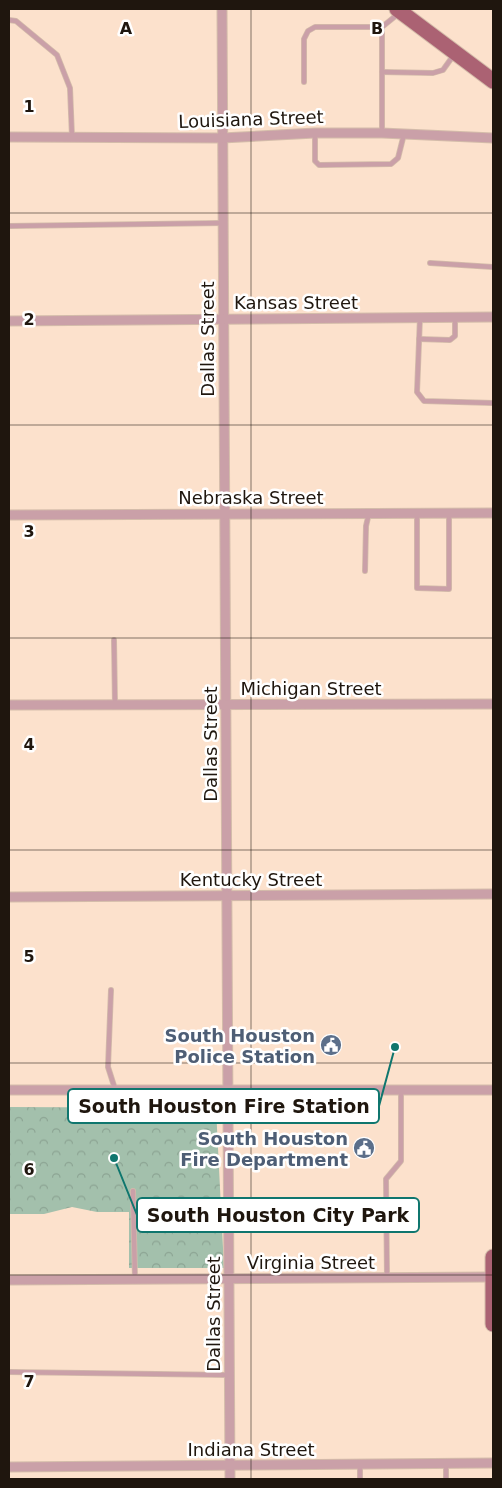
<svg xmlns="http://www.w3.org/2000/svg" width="502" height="1488" font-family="'DejaVu Sans',sans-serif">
  <defs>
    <pattern id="forest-crowns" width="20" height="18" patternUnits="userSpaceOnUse" patternTransform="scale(1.25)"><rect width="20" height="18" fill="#a3c0ac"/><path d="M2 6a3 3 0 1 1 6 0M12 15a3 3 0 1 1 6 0" fill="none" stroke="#8ca493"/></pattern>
  </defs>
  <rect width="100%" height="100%" fill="#fce1cc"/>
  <!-- forest -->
  <path fill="url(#forest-crowns)" d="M9 1107 216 1108 224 1268H129V1212H97L72 1207 44 1214H9Z"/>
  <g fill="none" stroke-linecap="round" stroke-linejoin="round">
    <!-- lane casing -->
    <g stroke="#d4bcaa" stroke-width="6">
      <g id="lane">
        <path d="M9 20 16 21 57 55 70 88 72 137"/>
        <path d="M382 72 433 73 443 70 453 56"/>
        <path d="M304 82V39L308 31 315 27H382"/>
        <path d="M315 133V161L319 165 391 164 398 158 404 134"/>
        <path d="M382 133V27L398 14"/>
        <path d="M9 226 223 223"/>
        <path d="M430 263 493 267"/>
        <path d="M420 317 417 392 424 401 493 403"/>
        <path d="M419 339 450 340 455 336V317"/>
        <path d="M417 514V588L449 589V513"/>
        <path d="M365 571 366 526 369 513"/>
        <path d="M114 640 115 705"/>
        <path d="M111 990 108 1067 115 1089"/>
        <path d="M133 1191 135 1279"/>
        <path d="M387 1278 386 1179 401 1161V1090"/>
        <path d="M9 1372 229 1375"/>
        <path d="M360 1479V1464"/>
        <path d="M446 1479V1463"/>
      </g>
    </g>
    <!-- street casing -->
    <g stroke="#d4bcaa" stroke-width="11">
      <g id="street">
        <path d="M222 9 230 1479"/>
        <path d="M9 137 222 138 315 133H382L493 138"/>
        <path d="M9 321 493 317"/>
        <path d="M9 515 493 513"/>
        <path d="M9 705 493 704"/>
        <path d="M9 897 493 894"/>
        <path d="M9 1090H493"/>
        <path d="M9 1280 493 1277"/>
        <path d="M9 1467 493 1463"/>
      </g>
    </g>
    <!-- primary casing -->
    <g stroke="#d4bcaa" stroke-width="17">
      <g id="primary">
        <path d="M397 9 493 81"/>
        <path d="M493 1257V1324"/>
      </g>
    </g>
    <!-- lane -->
    <use href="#lane" stroke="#caa0a8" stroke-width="4.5"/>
    <!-- street -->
    <use href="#street" stroke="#caa0a8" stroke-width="9"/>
    <!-- primary -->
    <use href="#primary" stroke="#ab6273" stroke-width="15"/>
  </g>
  <!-- grid -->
  <path fill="none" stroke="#1f160e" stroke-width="1" stroke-opacity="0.55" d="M251 9V1479M9 213H493M9 425H493M9 638H493M9 850H493M9 1063H493M9 1275H493"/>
  <!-- icons -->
  <defs>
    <g id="civic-disc" transform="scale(1.125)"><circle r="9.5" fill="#5c6f8a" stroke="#fff"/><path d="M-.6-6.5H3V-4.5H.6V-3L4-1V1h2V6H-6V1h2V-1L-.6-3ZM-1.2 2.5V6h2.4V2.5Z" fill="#fff"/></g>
  </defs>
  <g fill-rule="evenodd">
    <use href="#civic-disc" x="331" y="1045"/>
    <use href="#civic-disc" x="364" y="1148"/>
  </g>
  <g text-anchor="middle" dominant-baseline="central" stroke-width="5" stroke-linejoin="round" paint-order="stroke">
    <!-- street labels -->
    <g font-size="18" fill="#1f160e" stroke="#fff">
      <text transform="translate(251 119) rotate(-2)">Louisiana Street</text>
      <text x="296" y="302">Kansas Street</text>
      <text transform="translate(207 339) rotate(-90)">Dallas Street</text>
      <text x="251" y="497">Nebraska Street</text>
      <text x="311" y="688">Michigan Street</text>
      <text transform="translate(210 744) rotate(-90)">Dallas Street</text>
      <text x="251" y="879">Kentucky Street</text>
      <text x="311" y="1262">Virginia Street</text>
      <text transform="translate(213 1314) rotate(-90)">Dallas Street</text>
      <text x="251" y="1449">Indiana Street</text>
    </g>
    <!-- service labels -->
    <g font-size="18" font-weight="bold" fill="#4e5e75" stroke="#fff" text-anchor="end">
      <text x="315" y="1035">South Houston<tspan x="315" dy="21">Police Station</tspan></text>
      <text x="348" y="1138">South Houston<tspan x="348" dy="21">Fire Department</tspan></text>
    </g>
  </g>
  <g font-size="16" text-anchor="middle" font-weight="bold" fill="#1f160e" stroke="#fff" stroke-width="5" stroke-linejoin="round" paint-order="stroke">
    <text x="126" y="34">A</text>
    <text x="377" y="34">B</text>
    <text x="29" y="112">1</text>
    <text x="29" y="325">2</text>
    <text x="29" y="537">3</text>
    <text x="29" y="750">4</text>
    <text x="29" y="962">5</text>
    <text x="29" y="1175">6</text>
    <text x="29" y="1387">7</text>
  </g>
  <!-- callouts -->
  <path fill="none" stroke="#0f766e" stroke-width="2" d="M395 1047L379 1106M114 1158L137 1215"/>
  <g fill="#0f766e" stroke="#fff" stroke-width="2">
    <circle cx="395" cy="1047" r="5"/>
    <circle cx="114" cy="1158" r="5"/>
  </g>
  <g fill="#fff" stroke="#0f766e" stroke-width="2">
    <rect x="68" y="1089" width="311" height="34" rx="5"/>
    <rect x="137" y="1198" width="282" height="34" rx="5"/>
  </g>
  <g font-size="19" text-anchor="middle" font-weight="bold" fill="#1f160e">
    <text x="224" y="1113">South Houston Fire Station</text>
    <text x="278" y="1222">South Houston City Park</text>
  </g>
  <!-- border -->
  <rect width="502" height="1488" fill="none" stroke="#1f160e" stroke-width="20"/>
</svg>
